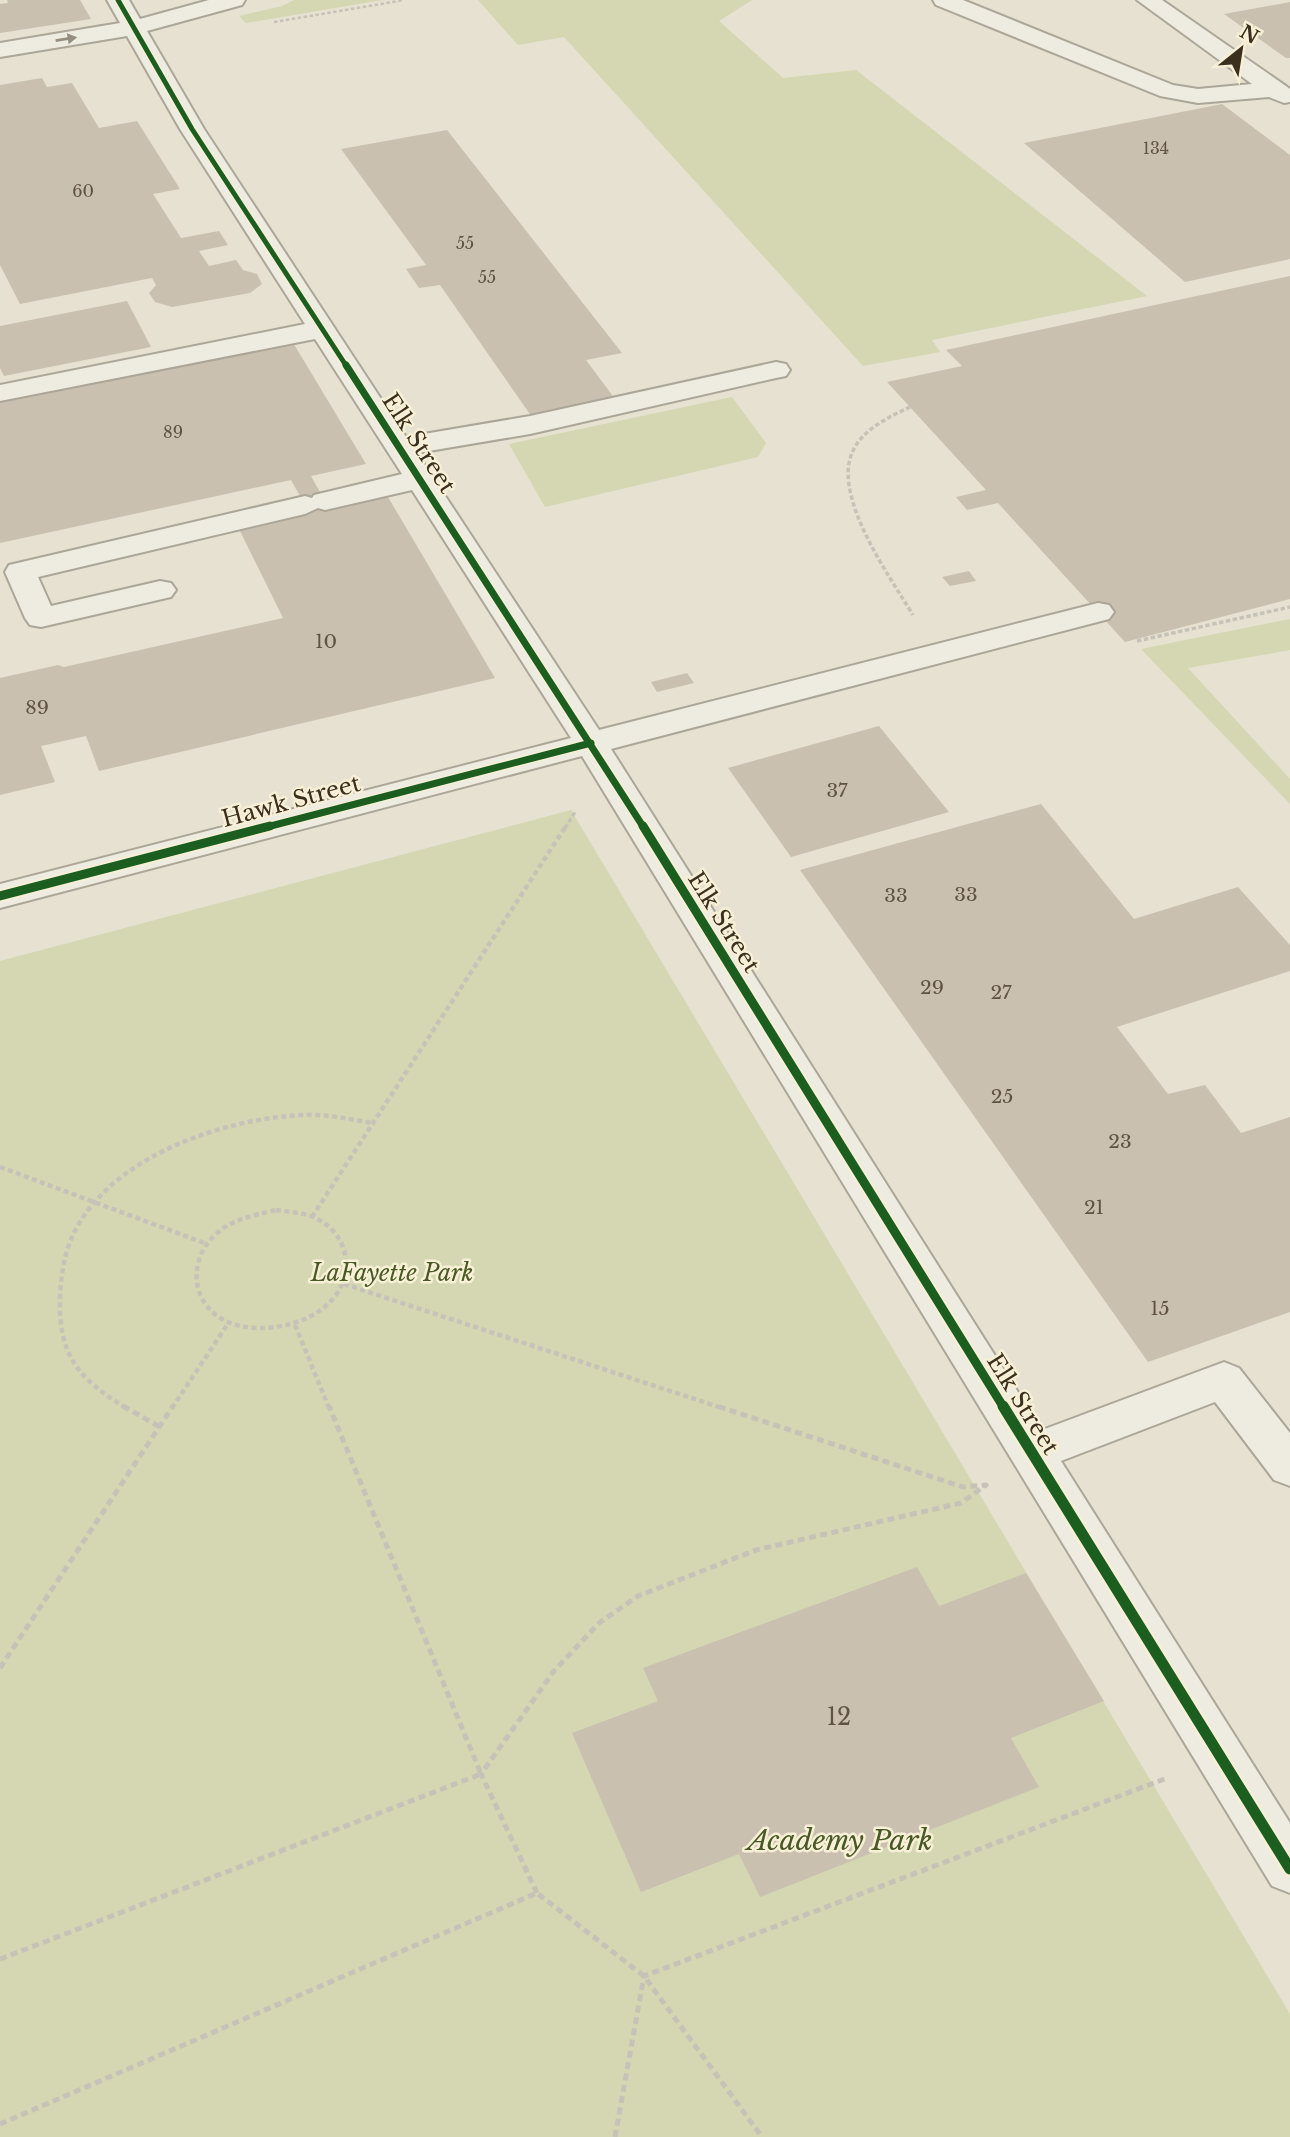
<svg xmlns="http://www.w3.org/2000/svg" width="1290" height="2137" font-family="'Libre Baskerville',serif">
  <rect width="100%" height="100%" fill="#e6e1d0"/>
  <!-- green -->
  <g fill="#d4d7b2">
    <path d="M294 0H382L246 23 239 16 282 6Z"/>
    <path d="M478 0H752L719 21 783 78 856 70 1147 296 932 340 940 352 863 366 564 37 518 45Z"/>
    <path d="M732 397 766 443 758 457 545 507 509 444Z"/>
    <path d="M1290 619V650L1188 668 1290 779V804L1141 649Z"/>
    <path d="M571 810 1290 2014V2137H0V961Z"/>
  </g>
  <!-- building -->
  <g fill="#cac0b0">
    <path d="M7 0H80L91 19 0 33V4L8 3Z"/>
    <path d="M1290 2V58H1286L1224 14Z"/>
    <path d="M42 78 47 87 72 83 99 128 137 121 180 189 153 194 181 238 219 231 228 245 199 251 209 266 236 260 243 270 257 274 262 284 250 293 172 307 155 302 149 293 156 285 152 278 20 304 0 265V85Z"/>
    <path d="M1222 104 1290 155V259L1185 282 1024 143Z"/>
    <path d="M447 130 622 353 586 360 618 403 534 420 440 285 419 288 406 269 426 265 341 149Z"/>
    <path d="M1290 276V599L1125 642 998 503 967 510 956 497 986 490 887 382 962 366 946 350Z"/>
    <path d="M127 301 151 347 4 376 0 368V326Z"/>
    <path d="M292 341 366 464 311 476 330 510 388 497 495 678 99 771 86 736 41 746 55 782 0 795V678L58 665 64 667 283 618 239 529 310 514 291 480 0 543V400Z"/>
    <path d="M969 571 976 581 950 586 942 577Z"/>
    <path d="M687 673 694 683 657 692 651 682Z"/>
    <path d="M879 726 949 812 791 857 728 768Z"/>
    <path d="M1041 804 1134 919 1238 887 1290 945V971L1117 1027 1168 1094 1205 1085 1241 1133 1290 1117V1312L1148 1362 800 870Z"/>
    <path d="M917 1567 939 1606 1026 1573 1104 1701 1011 1738 1039 1787 760 1897 739 1854 641 1892 572 1733 658 1701 643 1668Z"/>
  </g>
  <g fill="none" stroke-linecap="round" stroke-linejoin="round">
    <!-- minor casing -->
    <g stroke="#aca698" stroke-width="4">
      <g id="minor">
        <path d="M107 0H129L140 19 209 0H245L242 5 147 31 204 129 406 437 530 416 776 362 786 364 790 370 786 376 776 378 530 434 417 453 599 730 1098 603 1109 605 1114 612 1109 619 611 749 1042 1430 1224 1362 1239 1368 1290 1433V1486L1274 1480 1215 1402 1061 1461 1290 1823V1893L1272 1886 582 756 0 908V884L571 738 412 490 325 510 318 508 305 514 38 577 51 606 160 581 171 583 176 590 171 597 41 627 30 625 25 618 5 572 9 565 305 496 312 498 314 495 402 474 315 339 0 401V385L305 324 180 129 127 36 0 57V43L120 23Z"/>
        <path d="M933 0H963L1173 85 1198 89 1252 84 1137 0H1162L1283 84 1290 89V102L1284 103 1269 97 1198 103 1160 96 936 5Z"/>
      </g>
    </g>
    <!-- path-far3 -->
    <path stroke="#c7c2b8" stroke-width="2.5" stroke-dasharray="3.5 2.5" stroke-linecap="butt" d="M274 22 404 0"/>
    <!-- path-far2 -->
    <g stroke="#c7c2b8" stroke-width="3.5" stroke-dasharray="4.5 2.5" stroke-linecap="butt">
      <path d="M910 407C889 417 861 430 852 453 833 498 890 577 913 615"/>
      <path d="M1137 641 1290 607"/>
      <path d="M565 828 575 812"/>
    </g>
    <!-- path-far1 -->
    <g stroke="#c7c2b8" stroke-width="4.5" stroke-dasharray="5 3.5" stroke-linecap="butt">
      <path d="M0 1167 207 1244"/>
      <path d="M276 1210C288 1212 301 1212 313 1217 343 1229 356 1264 338 1292 327 1309 309 1319 290 1324 269 1330 241 1330 222 1319 189 1300 189 1257 217 1233 233 1219 255 1215 276 1210Z"/>
      <path d="M312 1217 566 826"/>
      <path d="M344 1284 722 1408"/>
      <path d="M295 1325 329 1408"/>
      <path d="M126 1408C79 1379 58 1356 60 1297 61 1276 64 1254 73 1235 109 1157 224 1118 304 1115 327 1114 349 1119 372 1123"/>
      <path d="M172 1408 229 1322"/>
    </g>
    <!-- path -->
    <g stroke="#c7c2b8" stroke-width="5" stroke-dasharray="7 4.5" stroke-linecap="butt">
      <path d="M123 1406 160 1427"/>
      <path d="M0 1668 173 1406"/>
      <path d="M537 1893 481 1774 554 1671 599 1623 638 1596 756 1550 961 1503 986 1485 963 1487 717 1406"/>
      <path d="M0 1959 481 1774 329 1406"/>
      <path d="M0 2124 537 1893 644 1976 762 2137"/>
      <path d="M615 2137 644 1976 1167 1778"/>
    </g>
    <!-- minor -->
    <use href="#minor" fill="#eeebe1" fill-rule="evenodd"/>
    <!-- cycleway-far3 casing -->
    <g stroke="#f7f0d6" stroke-width="8">
      <path id="cycleway-far3" d="M118 0 192 129 347 367"/>
    </g>
    <!-- cycleway-far2 casing -->
    <g stroke="#f7f0d6" stroke-width="10">
      <g id="cycleway-far2">
        <path d="M346 365 644 828"/>
        <path d="M263 828 591 743"/>
      </g>
    </g>
    <!-- cycleway-far1 casing -->
    <g stroke="#f7f0d6" stroke-width="13">
      <g id="cycleway-far1">
        <path d="M643 826 1004 1408"/>
        <path d="M0 896 270 826"/>
      </g>
    </g>
    <!-- cycleway casing -->
    <g stroke="#f7f0d6" stroke-width="16">
      <path id="cycleway" d="M1003 1406 1290 1869"/>
    </g>
    <!-- cycleway-far3 -->
    <use href="#cycleway-far3" stroke="#1b5e20" stroke-width="5"/>
    <!-- cycleway-far2 -->
    <use href="#cycleway-far2" stroke="#1b5e20" stroke-width="7"/>
    <!-- cycleway-far1 -->
    <use href="#cycleway-far1" stroke="#1b5e20" stroke-width="9"/>
    <!-- cycleway -->
    <use href="#cycleway" stroke="#1b5e20" stroke-width="11"/>
  </g>
  <!-- one-way arrows -->
  <defs><path id="oneway-solid" d="M-6-.8H1V-3.2L6.5 0L1 3.2V.8H-6Z" transform="scale(1.75)"/></defs>
  <use fill="#958d80" href="#oneway-solid" transform="translate(66 39) rotate(-9)"/>
  <g text-anchor="middle" dominant-baseline="central" stroke-width="5" stroke-linejoin="round" paint-order="stroke">
    <!-- far-number labels -->
    <g font-size="16" fill="#605343">
      <text x="1156" y="148">134</text>
      <text x="83" y="191">60</text>
      <text x="465" y="243">55</text>
      <text x="487" y="277">55</text>
      <text x="173" y="432">89</text>
    </g>
    <!-- number labels -->
    <g font-size="19" fill="#605343">
      <text x="326" y="641">10</text>
      <text x="37" y="707">89</text>
      <text x="837" y="790">37</text>
      <text x="966" y="894">33</text>
      <text x="896" y="895">33</text>
      <text x="932" y="987">29</text>
      <text x="1001" y="992">27</text>
      <text x="1002" y="1096">25</text>
      <text x="1120" y="1141">23</text>
      <text x="1094" y="1207">21</text>
      <text x="1160" y="1308">15</text>
    </g>
    <!-- street labels -->
    <g font-size="23" fill="#3c2f1f" stroke="#f7f0d6">
      <text transform="translate(419 443) rotate(57)">Elk Street</text>
      <text transform="translate(291 801) rotate(-15)">Hawk Street</text>
      <text transform="translate(724 922) rotate(58)">Elk Street</text>
      <text transform="translate(1023 1404) rotate(58)">Elk Street</text>
    </g>
    <!-- park labels -->
    <g font-size="23" font-style="italic" fill="#495925" stroke="#f7f0d6">
      <text x="392" y="1273">LaFayette Park</text>
    </g>
    <!-- near-number labels -->
    <g font-size="23" fill="#605343">
      <text x="839" y="1717">12</text>
    </g>
    <!-- near-park labels -->
    <g font-size="28" font-style="italic" fill="#495925" stroke="#f7f0d6">
      <text x="840" y="1840">Academy Park</text>
    </g>
  </g>
  <!-- north arrow -->
  <g transform="translate(1241 49) rotate(30)" stroke="#f7f0d6" stroke-width="5" paint-order="stroke">
  <path d="M0-5L12 26L0 18L-12 26Z" fill="#3c2f1f"/>
  <text y="-10" font-size="19" font-weight="bold" text-anchor="middle" fill="#3c2f1f">N</text>
  </g>
</svg>
